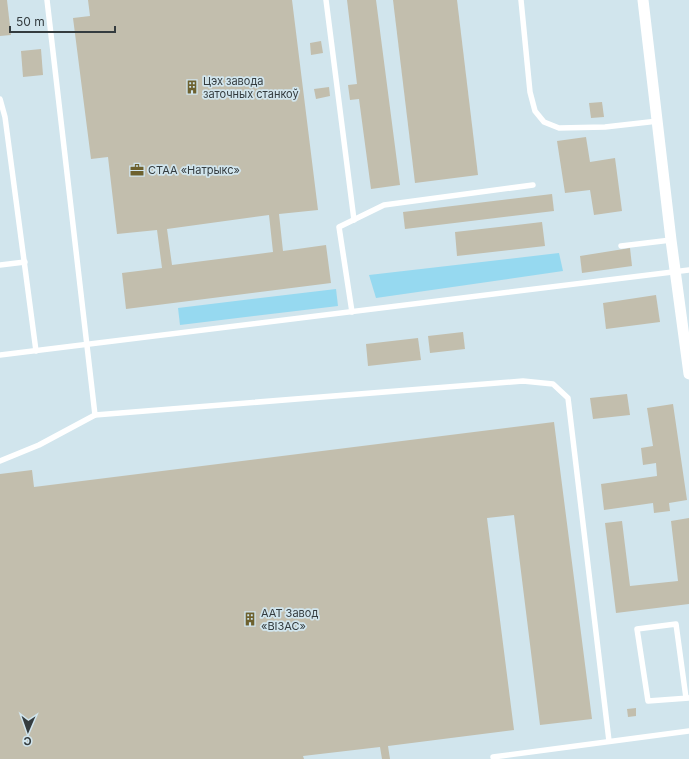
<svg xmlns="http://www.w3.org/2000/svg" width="689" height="759" font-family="Inter,sans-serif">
  <rect width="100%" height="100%" fill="#d1e5ed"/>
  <!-- green -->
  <g fill="#96d9f0">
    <path d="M559 253 563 271 376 298 369 275Z"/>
    <path d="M336 289 338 306 180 325 178 308Z"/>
  </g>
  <!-- building -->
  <g fill="#c2bead" fill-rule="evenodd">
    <path d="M0 0H7L11 35 0 36Z"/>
    <path d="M88 0H292L318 210 279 214 283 251 326 245 331 283 126 309 122 273 162 268 157 230 117 234 108 157 91 159 73 18 90 16ZM269 215 273 252 172 265 167 229Z"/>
    <path d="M347 0H376L400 185 371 189 359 99 350 100 348 85 357 84Z"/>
    <path d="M393 0H457L478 175 415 183Z"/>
    <path d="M321 41 323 53 311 55 310 43Z"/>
    <path d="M41 49 43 75 23 77 21 51Z"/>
    <path d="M329 87 330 96 316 99 314 89Z"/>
    <path d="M602 102 604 117 591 118 589 103Z"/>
    <path d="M586 137 590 162 615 158 622 211 594 215 590 190 565 193 557 141Z"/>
    <path d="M552 194 554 211 405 229 403 212Z"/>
    <path d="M542 222 545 246 457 256 455 232Z"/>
    <path d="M630 248 632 266 582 273 580 256Z"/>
    <path d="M656 295 660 322 606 329 603 303Z"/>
    <path d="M463 332 465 349 430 353 428 336Z"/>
    <path d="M418 338 421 360 368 366 366 344Z"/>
    <path d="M627 394 630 415 593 419 590 398Z"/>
    <path d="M673 404 687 500 669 503 670 511 654 513 653 503 604 510 601 484 657 476 656 463 643 465 641 448 653 446 647 408Z"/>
    <path d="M554 422 592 719 540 725 514 515 487 518 514 730 388 746 390 759H382L380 747 303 756 304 759H0V474L32 470 34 487Z"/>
    <path d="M689 518V604L616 613 605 523 622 521 630 586 678 581 671 521Z"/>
    <path d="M636 708V716L628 717 627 709Z"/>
  </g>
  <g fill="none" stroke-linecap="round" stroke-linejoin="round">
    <!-- service -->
    <g stroke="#fff" stroke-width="5.5">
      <path d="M326 0 354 220"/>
      <path d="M521 0 530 92 535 111 544 122 559 128 605 127 658 121"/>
      <path d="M0 99 5 117 36 351"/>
      <path d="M621 246 671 240"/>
      <path d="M0 265 25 262"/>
      <path d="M352 312 339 227 384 205 533 185"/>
      <path d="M0 355 689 270"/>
      <path d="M95 415 523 381 553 384 568 398 609 741"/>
      <path d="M0 461 39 445 95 415 47 0"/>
      <path d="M686 698 676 624 637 629 648 701 689 698"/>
      <path d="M493 757 689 731"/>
    </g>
    <!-- minor -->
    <path stroke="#fff" stroke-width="11" d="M643 0 671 240 689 374"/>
  </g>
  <!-- icons -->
  <defs>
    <g id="building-bare" transform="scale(1.08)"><path d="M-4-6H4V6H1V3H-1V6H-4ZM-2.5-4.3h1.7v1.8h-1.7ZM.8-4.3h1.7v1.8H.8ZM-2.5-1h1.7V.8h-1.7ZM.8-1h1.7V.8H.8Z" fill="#6d612e" stroke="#d1e5ed" stroke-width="2.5" paint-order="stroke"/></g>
    <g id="office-bare" transform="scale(1.08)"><path d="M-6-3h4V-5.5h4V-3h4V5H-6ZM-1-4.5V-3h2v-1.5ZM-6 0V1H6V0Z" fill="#6d612e" stroke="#d1e5ed" stroke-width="2.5" paint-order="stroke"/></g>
  </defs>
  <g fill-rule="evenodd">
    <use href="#building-bare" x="192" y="87"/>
    <use href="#office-bare" x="137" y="170"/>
    <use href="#building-bare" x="250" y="619"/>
  </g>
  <g text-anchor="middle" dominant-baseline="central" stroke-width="3.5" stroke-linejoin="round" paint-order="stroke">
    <!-- poi labels -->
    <g font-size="11" fill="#343c3f" stroke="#d1e5ed" text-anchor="start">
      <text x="203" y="81">Цэх завода<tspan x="203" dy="13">заточных станкоў</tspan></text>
      <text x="148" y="170">СТАА «Натрыкс»</text>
      <text x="261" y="613">ААТ Завод<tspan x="261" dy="13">«ВІЗАС»</tspan></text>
    </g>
  </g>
  <!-- north arrow -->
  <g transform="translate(28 731) rotate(182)" stroke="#d1e5ed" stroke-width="3" paint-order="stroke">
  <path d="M0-3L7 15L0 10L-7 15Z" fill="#343c3f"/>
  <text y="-6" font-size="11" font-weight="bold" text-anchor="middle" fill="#343c3f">С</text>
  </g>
  <!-- scale -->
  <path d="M10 26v6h105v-6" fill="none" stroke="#343c3f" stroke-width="2"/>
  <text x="16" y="26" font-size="12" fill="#343c3f" stroke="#d1e5ed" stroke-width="3" paint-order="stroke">50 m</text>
</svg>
